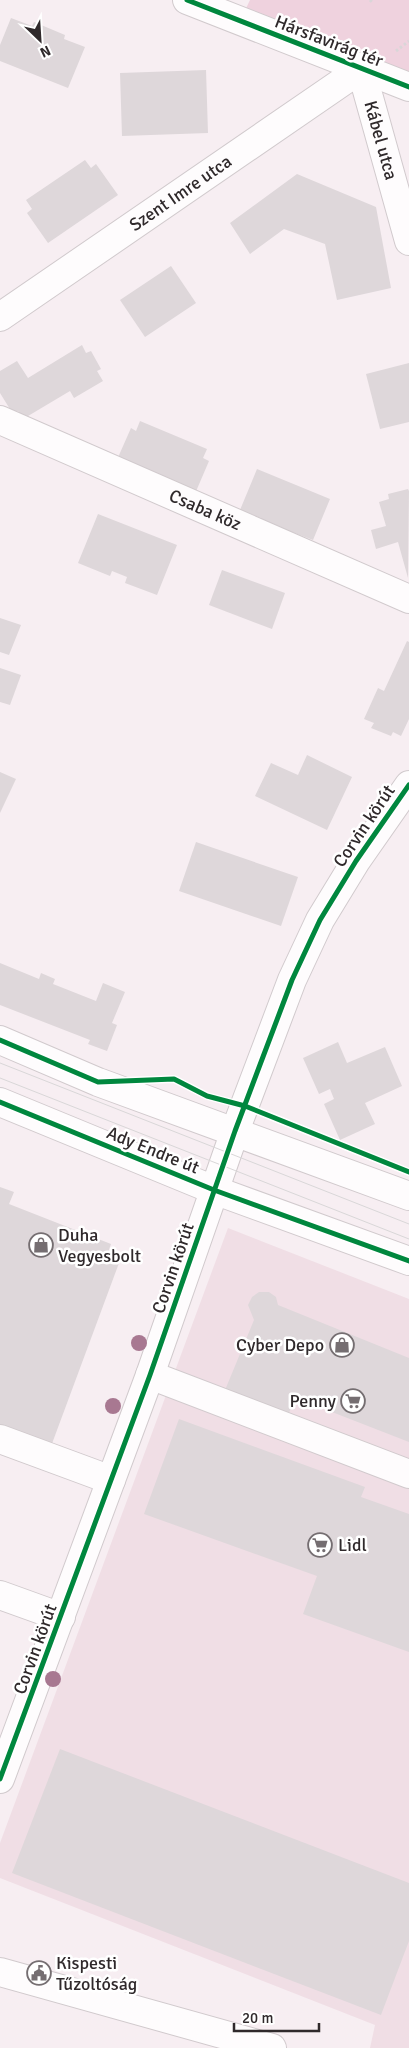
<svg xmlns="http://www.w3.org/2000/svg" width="409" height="2048" font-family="Signika,sans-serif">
  <rect width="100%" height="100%" fill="#f7eef2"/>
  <!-- built -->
  <path fill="#f0dee5" d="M228 1228 409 1299V2048H370L375 2025 0 1878V1843Z"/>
  <!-- green -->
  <path fill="#efd2de" d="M250 0H409V87L240 21Z"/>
  <!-- building -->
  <g fill="#ded7da">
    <path d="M11 18 32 26 34 22 65 35 64 39 85 47 68 88 0 61V45Z"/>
    <path d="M206 70 208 133 122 136 120 73Z"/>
    <path d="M85 160 91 168 96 164 118 195 48 243 27 213 32 209 26 200Z"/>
    <path d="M297 174 376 207 391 288 337 300 325 244 284 229 250 254 230 223Z"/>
    <path d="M171 266 196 303 145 337 120 300Z"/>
    <path d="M82 345 86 353 91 351 101 369 97 371 103 381 74 398 70 391 23 419 18 411 13 414 0 393V371L17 361 28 378Z"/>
    <path d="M409 363V422L380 429 366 374Z"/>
    <path d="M140 421 207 449 203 458 209 461 194 496 116 462 131 428 136 431Z"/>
    <path d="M257 469 330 499 313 540 292 532 291 535 259 522 261 518 240 510Z"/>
    <path d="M408 489 409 491 408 578 398 542 376 549 371 530 386 526 379 502 389 499 388 494Z"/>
    <path d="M98 514 177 545 157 595 125 583 127 577 112 571 110 576 78 563Z"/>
    <path d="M222 570 285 593 272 629 209 605Z"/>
    <path d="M0 618 21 625 9 655 0 652Z"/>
    <path d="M407 641 409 642V719L401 736 393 732 391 736 371 728 374 723 364 719 378 688 384 691Z"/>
    <path d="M0 668 21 675 10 705 0 702Z"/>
    <path d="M307 755 352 777 327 830 255 796 271 763 298 775Z"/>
    <path d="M0 772 16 779 0 813Z"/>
    <path d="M196 842 298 877 281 926 179 891Z"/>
    <path d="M0 963 39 979 41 973 55 979 53 984 96 1001 103 983 125 992 112 1023 117 1025 107 1051 88 1044 90 1040 0 1005Z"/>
    <path d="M338 1042 347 1063 385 1047 402 1086 365 1103 375 1124 340 1140 324 1104 334 1099 330 1089 319 1094 303 1058Z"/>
    <path d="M0 1187 14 1192 9 1204 111 1244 106 1258 119 1263 50 1449 0 1430Z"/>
    <path d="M259 1292H269L276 1297 278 1305 409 1358V1442L296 1398 286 1419 223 1395 254 1320 248 1305 252 1297Z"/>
    <path d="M179 1419 365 1487 361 1497 409 1514V1652L303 1614 317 1576 144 1514Z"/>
    <path d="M60 1749 409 1883V1941L381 2015 12 1873Z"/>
  </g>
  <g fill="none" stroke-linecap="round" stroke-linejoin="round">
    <!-- minor casing -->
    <g stroke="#d1cacd" stroke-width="30">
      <g id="minor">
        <path d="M187 0 409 87"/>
        <path id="s1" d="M0 317 361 69 409 241"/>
        <path id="s2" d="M0 420 409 599"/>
        <path d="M0 1040 98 1082 409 1196"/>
        <path d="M0 1102 214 1190 409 1261"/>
        <path d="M150 1375 409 1474"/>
        <path d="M0 1439 111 1480"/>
        <path d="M0 1595 61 1617"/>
        <path d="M0 1779 150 1375 235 1131 292 980 320 920 356 861 409 785"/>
        <path d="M0 1972 272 2048"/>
      </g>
    </g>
    <!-- path -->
    <g stroke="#d9d6d8" stroke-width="3" stroke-dasharray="2.5 2.5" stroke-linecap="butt">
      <path d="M370 0 372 2"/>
      <path d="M396 51 409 41"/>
    </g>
    <!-- minor -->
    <use href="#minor" stroke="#fefcfd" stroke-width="28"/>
    <!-- tram -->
    <g stroke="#d9d7d8" stroke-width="1">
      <path d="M0 1063 409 1224"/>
      <path d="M0 1078 409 1239"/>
    </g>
    <!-- cycleway casing -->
    <g stroke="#fff" stroke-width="8">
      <g id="cycleway">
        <path d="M187 0 409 87"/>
        <path d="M0 1040 98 1082 174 1079 207 1096 245 1106 409 1172"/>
        <path d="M0 1102 214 1190 409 1261"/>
        <path d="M0 1779 150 1375 235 1131 292 980 320 920 356 861 409 785"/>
      </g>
    </g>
    <!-- cycleway -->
    <use href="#cycleway" stroke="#00873e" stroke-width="5"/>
  </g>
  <!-- trees -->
  <g fill="#a87891">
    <circle cx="139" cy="1343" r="8"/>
    <circle cx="113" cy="1406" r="8"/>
    <circle cx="53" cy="1679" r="8"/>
  </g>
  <!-- icons -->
  <defs>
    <g id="shop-ring" transform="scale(1.25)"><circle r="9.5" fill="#fff" stroke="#756e71" stroke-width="1.5"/><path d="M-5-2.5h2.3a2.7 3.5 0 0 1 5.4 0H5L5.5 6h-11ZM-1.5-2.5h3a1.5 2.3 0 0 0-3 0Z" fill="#756e71"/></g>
    <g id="supermarket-ring" transform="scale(1.25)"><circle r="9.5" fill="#fff" stroke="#756e71" stroke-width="1.5"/><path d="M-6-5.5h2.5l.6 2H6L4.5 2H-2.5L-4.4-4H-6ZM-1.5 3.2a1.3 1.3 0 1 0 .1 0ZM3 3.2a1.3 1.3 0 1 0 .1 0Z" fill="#756e71"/></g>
    <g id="civic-ring" transform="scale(1.25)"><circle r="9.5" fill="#fff" stroke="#756e71" stroke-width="1.5"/><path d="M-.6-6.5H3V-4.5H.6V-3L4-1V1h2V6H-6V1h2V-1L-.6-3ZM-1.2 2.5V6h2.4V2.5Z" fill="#756e71"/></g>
  </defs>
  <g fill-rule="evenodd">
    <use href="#shop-ring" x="41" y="1245"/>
    <use href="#shop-ring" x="342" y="1345"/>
    <use href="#supermarket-ring" x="353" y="1401"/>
    <use href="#supermarket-ring" x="320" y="1545"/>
    <use href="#civic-ring" x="39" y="1973"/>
  </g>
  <g text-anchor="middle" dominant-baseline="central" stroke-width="5" stroke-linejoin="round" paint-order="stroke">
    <!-- street labels -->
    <g font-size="18" fill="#2f292b" stroke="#fff">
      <text transform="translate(329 41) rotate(21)">Hársfavirág tér</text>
      <text stroke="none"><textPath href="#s1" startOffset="512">Kábel utca</textPath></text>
      <text stroke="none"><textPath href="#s1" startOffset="219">Szent Imre utca</textPath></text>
      <text stroke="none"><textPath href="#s2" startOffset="224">Csaba köz</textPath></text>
      <text transform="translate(364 826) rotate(-56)">Corvin körút</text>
      <text transform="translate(153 1150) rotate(22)">Ady Endre út</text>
      <text transform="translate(173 1268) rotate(-71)">Corvin körút</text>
      <text transform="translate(35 1649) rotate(-70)">Corvin körút</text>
    </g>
    <!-- poi labels -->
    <g font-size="18" fill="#2f292b" stroke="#fff" text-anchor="start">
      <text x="58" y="1235">Duha<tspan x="58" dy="21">Vegyesbolt</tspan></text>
      <text x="324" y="1345" text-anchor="end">Cyber Depo</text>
      <text x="336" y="1401" text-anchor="end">Penny</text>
      <text x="338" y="1545">Lidl</text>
      <text x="56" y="1963">Kispesti<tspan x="56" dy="21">Tűzoltóság</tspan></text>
    </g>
  </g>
  <!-- north arrow -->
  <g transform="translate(40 40) rotate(155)" stroke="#ffffff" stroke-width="4" paint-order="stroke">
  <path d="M0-4L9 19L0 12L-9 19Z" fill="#2f292b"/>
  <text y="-8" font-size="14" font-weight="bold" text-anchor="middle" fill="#2f292b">N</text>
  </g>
  <!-- scale -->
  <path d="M234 2023v8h85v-8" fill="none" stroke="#2f292b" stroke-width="2.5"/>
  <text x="242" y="2023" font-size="15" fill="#2f292b" stroke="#ffffff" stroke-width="4" paint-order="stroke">20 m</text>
</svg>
